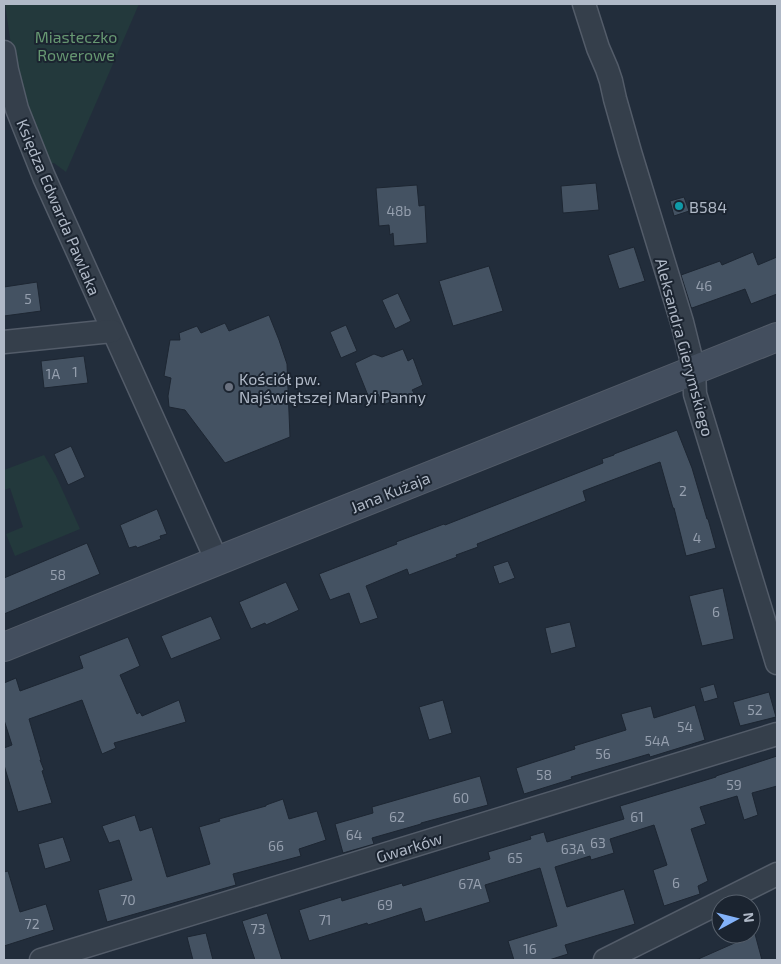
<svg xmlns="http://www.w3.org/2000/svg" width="781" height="964" font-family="'Exo 2',sans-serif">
  <rect width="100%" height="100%" fill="#222d3b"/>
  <!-- green -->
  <g fill="#23393c">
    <path d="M5 4H139L66 172 54 163 48 165 28 111 13 59Z"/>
    <path d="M44 455 56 476 80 529 15 556 6 534 23 527 10 488 4 490V470Z"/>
  </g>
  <!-- building -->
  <g fill="#445262" stroke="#1d2632">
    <path d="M596 183 599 210 563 213 561 186Z"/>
    <path d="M417 185 419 206 425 205 427 243 394 246 393 233 390 235 389 225 379 226 376 188Z"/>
    <path d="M684 197 689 211 674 216 670 201Z"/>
    <path d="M634 247 645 281 619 289 608 255Z"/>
    <path d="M753 252 758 265 777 257V294L751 304 745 289 692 308 691 307 681 275 720 261 722 265Z"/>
    <path d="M489 266 503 311 453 326 439 281Z"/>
    <path d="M37 282 41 311 4 316V287Z"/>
    <path d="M398 293 411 321 395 329 382 300Z"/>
    <path d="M269 315 279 340 287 364 290 437 225 463 185 410 169 407 168 396 171 378 164 376 170 340H180L179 333 197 326 201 333 225 323 229 331Z"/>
    <path d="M346 325 357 351 341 358 330 332Z"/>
    <path d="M403 349 408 361 413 358 423 385 412 390 414 393 383 405 378 394 369 398 355 363 374 354 382 357Z"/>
    <path d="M84 356 88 383 44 388 41 361Z"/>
    <path d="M677 430 692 468 707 519H708L716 548 686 556 674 508H673L660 462 583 491 586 501 477 544 478 547 456 555 457 557 409 575 407 569 366 586 378 618 360 624 349 593 330 600 319 574 397 544 396 542 444 524 445 525 603 463 602 459 614 455V454Z"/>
    <path d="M71 446 85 477 68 485 54 454Z"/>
    <path d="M157 509 167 534 160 536 161 539 137 548 136 546 129 548 120 525Z"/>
    <path d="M87 543 100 574 4 614V578Z"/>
    <path d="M508 561 515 578 499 584 493 566Z"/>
    <path d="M286 582 299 610 266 625 265 623 251 629 239 602Z"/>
    <path d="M723 588 734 639 702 646 689 596Z"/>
    <path d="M211 616 221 639 171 659 161 636Z"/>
    <path d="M570 622 576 647 551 654 545 628Z"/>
    <path d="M128 637 140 666 120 675 137 714 140 712 142 716 179 700 186 722 114 743 116 748 102 754 82 700 29 719 41 760H40L44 770 42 771 52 803 18 812 4 765V748L12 745 4 720V683L16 678 20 691 83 668 79 656Z"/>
    <path d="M714 684 718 698 704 702 700 688Z"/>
    <path d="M769 692 776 717 740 726 733 702Z"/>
    <path d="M443 700 452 733 429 740 419 707Z"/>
    <path d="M695 705 705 740 650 757 649 754 571 777 572 779 524 794 516 768 575 749 574 746 626 730 621 714 651 706 654 718Z"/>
    <path d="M777 756V786L752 793 758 815 744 820 737 796 700 807 706 824 691 829 708 881 698 886 700 894 664 906 653 870 667 865 654 825 610 839 614 853 591 860 590 856 555 867 567 907 624 889 635 924 565 945 568 954 549 960H514L508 941 557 926 540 868 485 885 490 902 425 922 421 908 368 925 367 923 309 941 299 910 341 897 342 901 402 883 403 886 490 859 488 852 531 839 530 836 544 832 547 842 624 819 620 806 716 777V776Z"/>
    <path d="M480 776 488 805 421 823V824L372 838 374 844 343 853 335 824 373 813 372 807Z"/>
    <path d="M283 799 289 819 317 811 326 840 299 849 301 856 233 874 236 885 107 922 98 890 132 880 119 840 109 843 102 826 135 815 140 831 152 827 167 877 210 864 199 827 220 821 219 819 266 806V805Z"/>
    <path d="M63 837 71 861 45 869 38 844Z"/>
    <path d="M8 871 20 912 46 904 54 930 4 946V872Z"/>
    <path d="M267 913 282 960H255L242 921Z"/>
    <path d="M206 933 213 960H193L187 937Z"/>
    <path d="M755 934 762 960H696Z"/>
  </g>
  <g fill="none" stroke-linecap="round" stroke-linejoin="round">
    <!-- street casing -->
    <g stroke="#535c69" stroke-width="25">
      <g id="street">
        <path d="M584 4 598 48 607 69 611 81 615 99 630 152 682 322 694 370 695 394 777 663"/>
        <path d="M4 52 7 70 17 109 44 177 217 561"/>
        <path d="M4 342 112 331"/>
        <path d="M41 960 777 734"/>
        <path d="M605 960 777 874"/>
      </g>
    </g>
    <!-- secondary casing -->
    <g stroke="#535c69" stroke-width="30">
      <path id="secondary" d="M4 647 217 561 777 337"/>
    </g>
    <!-- street -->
    <use href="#street" stroke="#353f4b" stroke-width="22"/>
    <!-- secondary -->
    <use href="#secondary" stroke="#434e5e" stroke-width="28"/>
  </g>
  <!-- markers -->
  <circle fill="#0f9aa8" stroke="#1b2430" stroke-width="2" cx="679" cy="206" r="5"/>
  <circle fill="#6b7280" stroke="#1b2430" stroke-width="2" cx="229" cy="387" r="5"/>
  <g text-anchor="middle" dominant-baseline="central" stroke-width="4" stroke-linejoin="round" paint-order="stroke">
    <!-- number labels -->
    <g font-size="14" fill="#959fae">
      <text x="399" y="210">48b</text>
      <text x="704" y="285">46</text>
      <text x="28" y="298">5</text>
      <text x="75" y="371">1</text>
      <text x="53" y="373">1A</text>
      <text x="683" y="490">2</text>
      <text x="697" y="537">4</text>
      <text x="58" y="574">58</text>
      <text x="716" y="611">6</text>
      <text x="755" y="709">52</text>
      <text x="685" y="726">54</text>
      <text x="657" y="740">54A</text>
      <text x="603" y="753">56</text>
      <text x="544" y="774">58</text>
      <text x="734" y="784">59</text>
      <text x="461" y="797">60</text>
      <text x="397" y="816">62</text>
      <text x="637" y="816">61</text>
      <text x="354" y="834">64</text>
      <text x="598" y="842">63</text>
      <text x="276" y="845">66</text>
      <text x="573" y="848">63A</text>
      <text x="515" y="857">65</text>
      <text x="676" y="882">6</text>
      <text x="470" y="883">67A</text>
      <text x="128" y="899">70</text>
      <text x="385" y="904">69</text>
      <text x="325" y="919">71</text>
      <text x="32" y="923">72</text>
      <text x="258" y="928">73</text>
      <text x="530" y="948">16</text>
    </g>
    <!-- park labels -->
    <g font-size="16" fill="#679872" stroke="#1b2430">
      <text x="76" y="36">Miasteczko<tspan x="76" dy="18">Rowerowe</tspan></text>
    </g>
    <!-- poi labels -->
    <g font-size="16" fill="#b0b9c7" stroke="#1b2430" text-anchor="start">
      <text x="689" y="206">B584</text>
      <text x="239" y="378">Kościół pw.<tspan x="239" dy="18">Najświętszej Maryi Panny</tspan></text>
    </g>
    <!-- street labels -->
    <g font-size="16" fill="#b0b9c7" stroke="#1b2430">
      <text transform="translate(59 207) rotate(67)">Księdza Edwarda Pawlaka</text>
      <text transform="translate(685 347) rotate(75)">Aleksandra Gierymskiego</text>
      <text transform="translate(390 492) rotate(-22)">Jana Kużaja</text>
      <text transform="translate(409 847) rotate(-17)">Gwarków</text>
    </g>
  </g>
  <!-- border -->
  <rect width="781" height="964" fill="none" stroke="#b0b9c7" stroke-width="10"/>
  <!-- north arrow -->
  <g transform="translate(736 919) rotate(83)"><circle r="24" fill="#1b2430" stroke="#57606c"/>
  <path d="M0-4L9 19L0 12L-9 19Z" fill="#83b2f9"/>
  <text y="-8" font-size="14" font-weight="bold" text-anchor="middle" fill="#b0b9c7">N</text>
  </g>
</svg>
